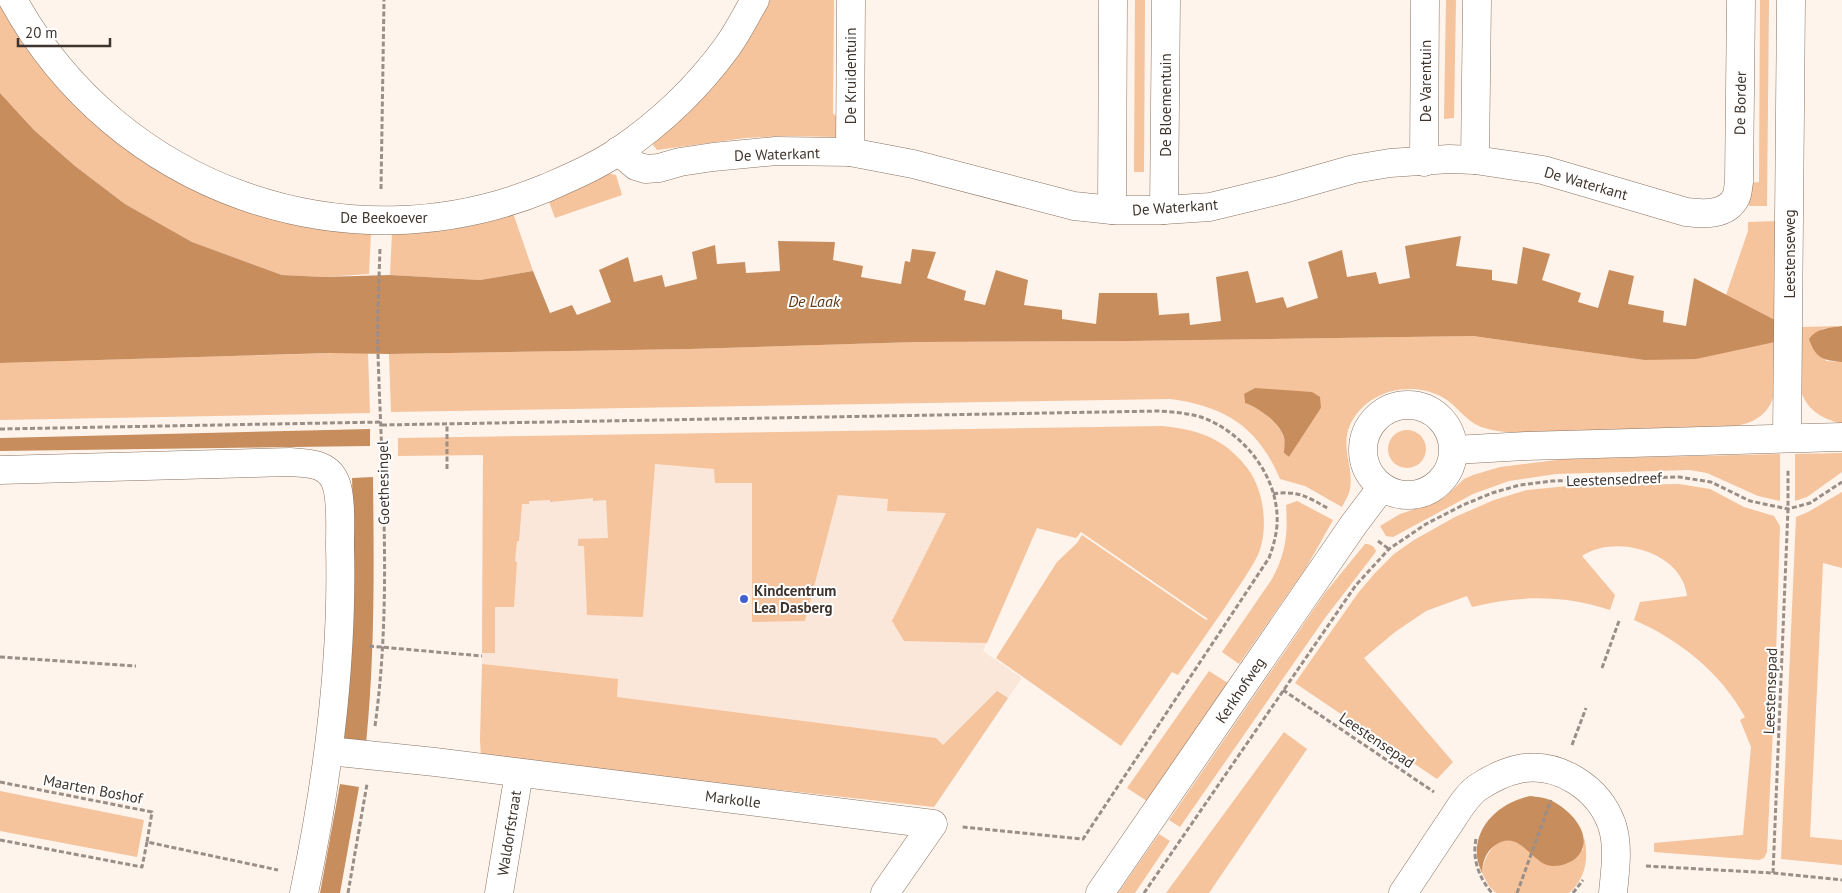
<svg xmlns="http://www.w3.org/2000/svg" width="1842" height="893" font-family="'PT Sans',sans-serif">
  <rect width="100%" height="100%" fill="#fef4ec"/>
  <!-- built -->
  <path fill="#fbe7d9" d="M1143 442 1076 538 1037 528 983 651 1022 678 934 807 480 740 482 693 483 455Z"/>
  <!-- green -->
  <g fill="#f5c39c" fill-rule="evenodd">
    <path d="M770 0H834L833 113 843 124 837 137 786 136 745 138 657 150 651 142 764 11Z"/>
    <path d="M1135 0H1145L1144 172H1134Z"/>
    <path d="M1446 0H1456L1454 118 1444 119Z"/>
    <path d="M1760 0H1769L1767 206H1749L1750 183 1759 182Z"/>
    <path d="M0 2C61 118 175 200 303 226 325 231 348 232 371 233L369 274 324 277 282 275 192 242 125 204 75 166 34 130 0 93Z"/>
    <path d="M606 173 616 175 622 195 555 218 549 202 578 189Z"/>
    <path d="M513 213 533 271 480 280 390 275 392 233C434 232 473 227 513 213Z"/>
    <path d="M1777 221 1775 320 1726 295 1748 231V222Z"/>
    <path d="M1841 326 1822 329 1826 361 1842 362V424C1821 418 1806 410 1800 388L1802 327Z"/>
    <path d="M1473 336 1644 360 1775 342C1776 380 1784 417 1736 426L1519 433C1506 432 1493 431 1481 427 1464 420 1457 405 1442 397 1410 380 1366 391 1350 425 1340 447 1354 467 1350 489 1349 495 1345 501 1342 507L1305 486 1280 479C1258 427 1225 406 1170 399L391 412 389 354 690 349 917 342 1129 341ZM1255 388 1321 408 1289 457 1284 453C1284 448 1285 441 1284 437 1278 421 1259 408 1245 403L1244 395Z"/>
    <path d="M368 352 370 413 0 420V363Z"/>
    <path d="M1162 426C1181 428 1200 431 1217 441 1228 447 1240 458 1248 469 1265 492 1269 532 1257 557 1248 574 1236 590 1226 606 1210 629 1194 652 1178 675L1172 672 1121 746 996 658 1057 562 1077 543 1082 535 1206 620 1208 619 1081 532 1076 538 1037 528 987 643 904 641 892 621 946 513 887 511 888 499 838 495 805 621 752 622V483H715L714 469 655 464 643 617 587 615 584 546H578V539L608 538 606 500 593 501V498L550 502V500L529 501V504H522L519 541H517L515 561 517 562 514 607H495V653H482L483 455 398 456V438Z"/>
    <circle cx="1407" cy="449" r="19"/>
    <path d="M1842 453V472L1807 497 1795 501V454Z"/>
    <path d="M1780 454V501L1758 496 1707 473 1689 470 1556 474 1509 481 1473 494 1393 537 1386 536 1380 526 1400 514 1436 502 1445 497 1464 479 1473 475 1500 467 1565 459Z"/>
    <path d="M1679 484 1710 489 1744 507 1774 516 1780 526 1775 687 1767 852 1764 858 1759 860 1654 852V843L1743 835 1751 747 1740 720 1745 717C1721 673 1680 640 1634 620L1640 602 1687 596C1683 552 1615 533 1582 556L1615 595 1610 610C1564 595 1519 595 1472 607L1467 596 1426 611 1395 632 1364 658 1453 762 1437 779 1295 683 1358 593 1375 573 1394 554 1414 540 1455 517 1494 500 1527 490 1568 486Z"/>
    <path d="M1842 492V568L1823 563 1810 837 1842 840V865L1781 859 1796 517 1808 512Z"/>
    <path d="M1297 501 1333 520 1306 568 1239 664 1222 652 1272 579C1286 553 1288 534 1286 505Z"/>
    <path d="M1365 544C1371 544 1374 546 1376 551L1375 553 1325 618 1180 827 1169 820 1325 593Z"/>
    <path d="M482 664 618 679 617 697 936 738 943 745 997 691 1008 698 934 807 481 757 480 740Z"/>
    <path d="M1209 671 1228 683 1147 801 1127 788Z"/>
    <path d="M1284 732 1307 749 1209 893H1166Z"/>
    <path d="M0 791 144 820 137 857 0 831Z"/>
    <path d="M1159 834 1170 841 1135 893H1118Z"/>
    <path d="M1584 837C1589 858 1586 878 1569 893H1496L1489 886 1482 873C1483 860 1493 839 1509 840 1521 841 1530 852 1538 860L1583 850Z"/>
  </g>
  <!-- water -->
  <g fill="#c88d5d">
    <path d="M0 93 34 130 75 166 125 204 192 242 282 275 324 277 390 275 480 280 533 271 550 313 572 305 577 315 611 302 599 270 628 257 634 282 662 275 665 287 697 279 692 252 715 245 717 264 745 262 746 273 780 271 778 241 835 242 833 260 863 266 861 277 901 284 905 261 910 262 912 249 936 252 927 278 966 291 964 300 985 305 996 270 1028 280 1024 305 1062 310V319L1096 324 1099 293H1157L1159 315 1189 313 1190 325 1221 321 1216 277 1248 271 1256 303 1283 297 1287 308 1318 298 1308 262 1342 250 1347 277 1376 272 1379 284 1410 278 1405 246 1461 236 1456 266 1492 270V280L1517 284 1523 247 1550 254 1542 280 1581 293 1578 302 1598 308 1609 270 1634 276 1628 304 1664 311 1663 322 1686 326 1694 278 1775 320V342L1696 359 1644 360 1473 336 1129 341 917 342 690 349 389 354 331 353 0 363Z"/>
    <path d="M1842 326V362C1823 360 1816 359 1809 339 1817 328 1829 328 1842 326Z"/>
    <path d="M1255 388 1312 392 1320 397 1321 408 1289 457 1284 453C1284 449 1285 441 1284 437 1279 422 1259 408 1245 403L1244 394Z"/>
    <path d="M370 429V446L0 451V438Z"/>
    <path d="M373 477C374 566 375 655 366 744L343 741 354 547 352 478Z"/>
    <path d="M340 784 359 787 340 893H320Z"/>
    <path d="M1530 796C1537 797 1545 797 1552 801 1571 810 1597 838 1576 858 1569 864 1556 868 1547 865 1529 859 1518 828 1494 846 1486 852 1482 863 1482 873 1480 868 1478 863 1477 857 1474 825 1501 802 1530 796Z"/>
  </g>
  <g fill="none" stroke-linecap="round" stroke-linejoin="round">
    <!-- minor casing -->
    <g stroke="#8a7362" stroke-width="29">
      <g id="minor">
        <path d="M13 0C117 189 346 271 546 188 571 177 597 166 619 151 660 123 698 87 727 47 738 32 746 15 755 0"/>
        <path d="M618 151 636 166 646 169 659 168 680 162 713 157 776 151 850 152 913 164 1074 206 1112 210H1164L1210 207 1280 190 1354 169 1390 163 1449 159 1475 160 1543 170 1686 212C1703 214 1727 216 1736 197 1738 193 1738 187 1739 182L1741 0"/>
        <path d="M850 152 851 0"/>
        <path d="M1475 160 1477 0"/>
        <path d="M1424 162 1425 0"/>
        <path d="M1112 210 1113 0"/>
        <path d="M1164 210 1166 0"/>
        <circle cx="1408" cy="450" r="45"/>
        <path d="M1787 438 1791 0"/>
        <path d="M1454 450 1526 446 1842 437"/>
        <path d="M0 470 290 462C307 463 327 463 335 481 342 496 340 529 340 546 343 662 328 779 304 893"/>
        <path d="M329 751 435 762 933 824 885 893"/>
        <path d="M499 893 519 773"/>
        <path d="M1100 893 1354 524 1382 487"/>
        <path d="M1403 893C1418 871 1432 849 1447 827 1456 814 1465 797 1477 788 1489 780 1504 772 1519 769 1558 761 1599 788 1612 825 1619 847 1615 871 1613 893"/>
      </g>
    </g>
    <!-- path -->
    <g stroke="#998f88" stroke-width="3" stroke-dasharray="5 2.5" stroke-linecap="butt">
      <path d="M381 189 384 0"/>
      <path d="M382 425 1159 411C1173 412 1187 413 1201 417 1244 432 1280 478 1277 525 1276 537 1273 547 1269 558L1083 839 962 827"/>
      <path d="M0 429 382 422"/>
      <path d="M447 469V424"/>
      <path d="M1273 494C1298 490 1308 497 1329 509"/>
      <path d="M1378 541 1389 549"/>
      <path d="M369 646 482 656"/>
      <path d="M0 657 136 666"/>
      <path d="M1602 668 1619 621"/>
      <path d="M1283 690 1434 792"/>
      <path d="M375 726C392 603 382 478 378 354 377 319 379 283 380 248"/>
      <path d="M1572 745 1586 708"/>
      <path d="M0 782 152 812 147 842"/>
      <path d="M1476 839C1472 859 1479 878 1492 893"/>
      <path d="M0 840 142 867 147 842 278 870"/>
      <path d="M1646 866 1773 873 1842 880"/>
      <path d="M1773 873 1788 509V469"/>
      <path d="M348 893 367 784"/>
      <path d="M1144 893 1356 585 1389 549 1426 524 1463 505 1492 493 1520 485 1552 481 1679 477 1711 482 1750 501 1788 509 1810 503 1842 482"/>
      <path d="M1517 893 1551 800"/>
      <path d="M1573 893 1583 880"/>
    </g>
    <!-- minor -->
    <use href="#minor" stroke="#fff" stroke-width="28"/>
  </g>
  <!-- markers -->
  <circle fill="#4360d3" stroke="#fff" stroke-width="2" cx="744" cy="599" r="5"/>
  <g text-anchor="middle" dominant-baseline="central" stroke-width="4" stroke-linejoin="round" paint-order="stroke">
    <!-- street labels -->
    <g font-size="15" fill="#3f352e" stroke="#fff">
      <text transform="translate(850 76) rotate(-90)">De Kruidentuin</text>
      <text transform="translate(1425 81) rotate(-90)">De Varentuin</text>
      <text transform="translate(1740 103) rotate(-89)">De Border</text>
      <text transform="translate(1165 105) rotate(-90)">De Bloementuin</text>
      <text transform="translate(777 154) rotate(-2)">De Waterkant</text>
      <text transform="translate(1586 183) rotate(16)">De Waterkant</text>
      <text transform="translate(1175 207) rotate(-4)">De Waterkant</text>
      <text x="384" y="217">De Beekoever</text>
      <text transform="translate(1789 254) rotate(-90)">Leestenseweg</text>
      <text transform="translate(1614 479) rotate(-2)">Leestensedreef</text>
      <text transform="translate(383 483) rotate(-91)">Goethesingel</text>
      <text transform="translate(1240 690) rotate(-56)">Kerkhofweg</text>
      <text transform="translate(1770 691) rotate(-88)">Leestensepad</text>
      <text transform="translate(1377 740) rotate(34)">Leestensepad</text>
      <text transform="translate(93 789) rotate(11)">Maarten Boshof</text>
      <text transform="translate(733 799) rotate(7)">Markolle</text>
      <text transform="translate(509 833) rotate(-81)">Waldorfstraat</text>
    </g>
    <!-- poi labels -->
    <g font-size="15" font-weight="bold" fill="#3f352e" stroke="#fff" text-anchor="start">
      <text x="754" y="590">Kindcentrum<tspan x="754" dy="17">Lea Dasberg</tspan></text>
    </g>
    <!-- water labels -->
    <g font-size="16" font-style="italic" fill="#613915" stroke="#fff">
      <text x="814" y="301">De Laak</text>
    </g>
  </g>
  <!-- scale -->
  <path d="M18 38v8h92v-8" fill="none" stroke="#3f352e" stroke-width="2.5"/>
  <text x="25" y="38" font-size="15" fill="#3f352e" stroke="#ffffff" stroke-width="4" paint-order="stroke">20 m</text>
</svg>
